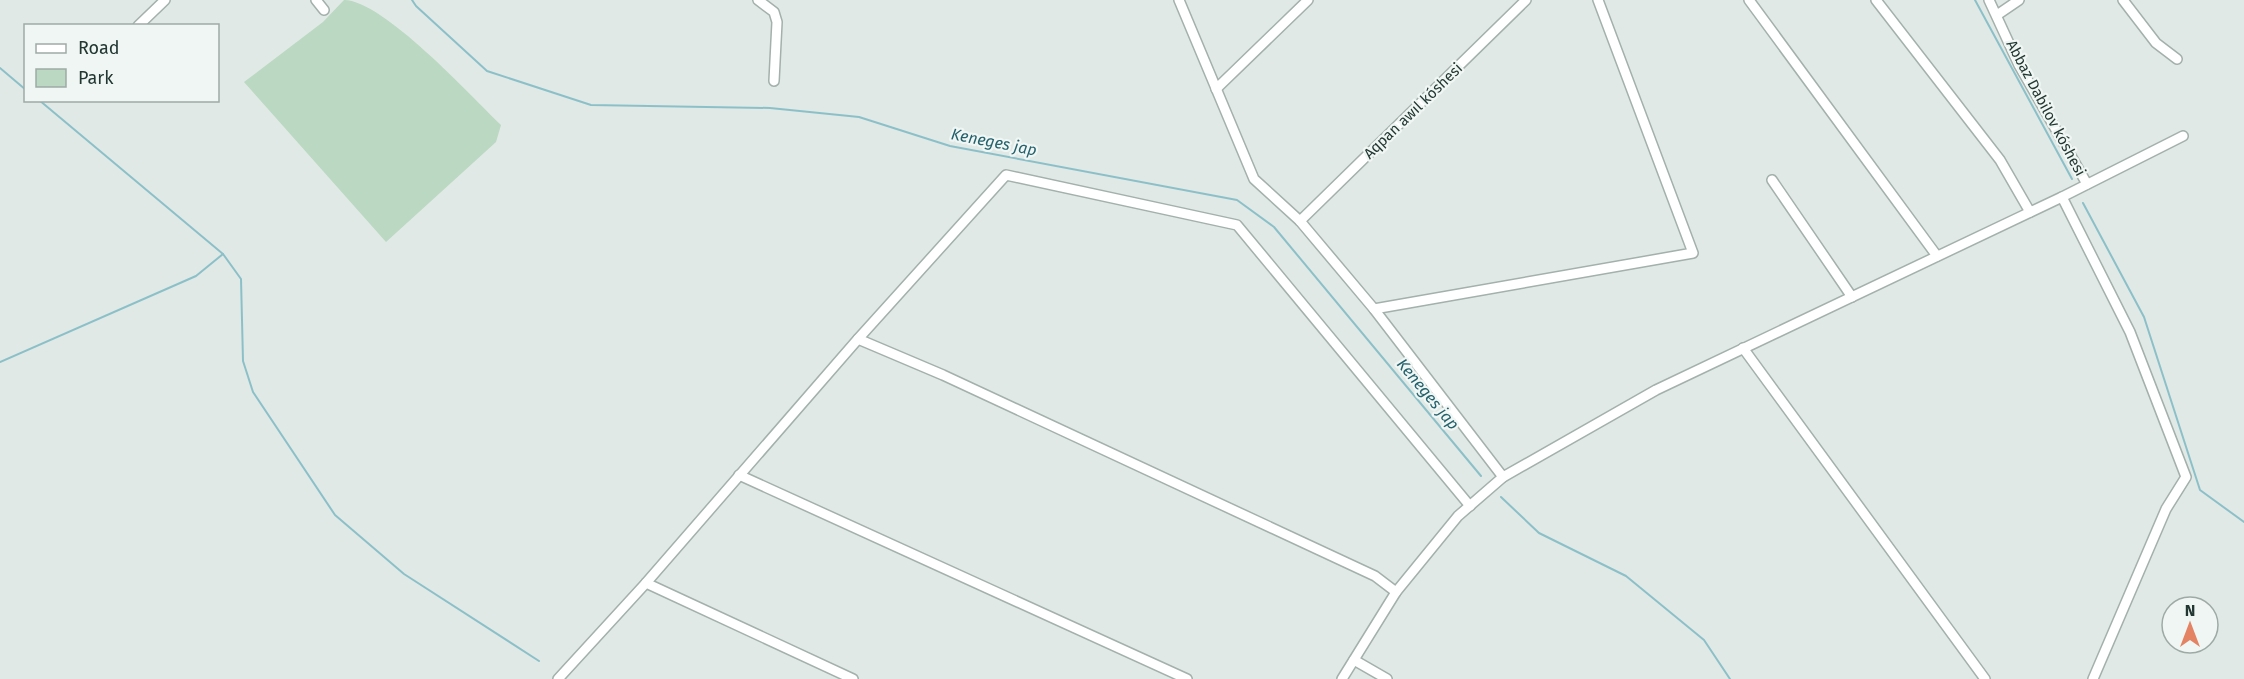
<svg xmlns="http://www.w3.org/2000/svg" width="2244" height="679" font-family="'Fira Sans',sans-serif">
  <rect width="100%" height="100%" fill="#e0e9e5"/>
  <!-- green -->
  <path fill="#bad8c2" d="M344 0C383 0 471 96 501 125L496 142 386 242 244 82 323 22Z"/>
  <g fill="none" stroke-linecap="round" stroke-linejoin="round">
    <!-- stream -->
    <g stroke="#8cc0c9" stroke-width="2">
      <path d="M412 0 416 6 487 71 591 105 770 108 859 117 950 146 1237 200 1274 227 1481 476"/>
      <path d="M1975 0 2072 179"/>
      <path d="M0 68 26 90"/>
      <path d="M39 100 223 254 241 279 243 361 253 392 335 515 404 574 539 661"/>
      <path d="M2083 203 2144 317 2200 490 2244 522"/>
      <path d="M0 362 196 276 223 254"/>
      <path d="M1501 497 1539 533 1626 576 1704 640 1730 679"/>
    </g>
    <!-- minor casing -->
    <g stroke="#a3b0ac" stroke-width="12">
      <g id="minor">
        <path d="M316 0 324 10"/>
        <path d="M758 0 774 12 777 22 774 81"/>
        <path d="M1179 0 1254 179 1300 221 1374 309 1503 477"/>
        <path d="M1749 0 1937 256"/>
        <path d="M1876 0 2000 160 2030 212"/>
        <path d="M1989 0 2019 65 2087 184"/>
        <path d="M2123 0 2156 43 2177 59"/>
        <path d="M1997 15 2019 0"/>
        <path d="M138 26 165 0"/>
        <path d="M1216 89 1308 0"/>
        <path d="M1772 180 1852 297"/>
        <path d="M2062 197 2130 332 2186 477 2166 509 2093 679"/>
        <path d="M1300 221 1526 0"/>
        <path d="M1374 309 1693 253 1598 0"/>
        <path d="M858 339 943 375 1375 576 1396 592"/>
        <path d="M1743 348 1985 679"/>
        <path d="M739 475 1187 679"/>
        <path d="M646 583 853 679"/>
        <path d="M1354 660 1387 679"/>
        <path d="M558 679 646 583 858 339 1006 175 1237 225 1470 506"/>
        <path d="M1342 679 1396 592 1458 516 1503 477 1656 390 2062 197 2183 136"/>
      </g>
    </g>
    <!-- minor -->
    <use href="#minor" stroke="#fff" stroke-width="9"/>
  </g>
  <g text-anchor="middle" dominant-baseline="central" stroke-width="4.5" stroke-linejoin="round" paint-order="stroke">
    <!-- street labels -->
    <g font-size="15" fill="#223732" stroke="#f0f6f3">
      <text transform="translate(2046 108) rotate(62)">Abbaz Dabilov kóshesi</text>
      <text transform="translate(1413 111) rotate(-44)">Aqpan awıl kóshesi</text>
    </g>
    <!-- water labels -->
    <g font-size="16" font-style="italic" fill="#23616d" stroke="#f0f6f3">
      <text transform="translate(994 142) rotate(11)">Keneges jap</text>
      <text transform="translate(1428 394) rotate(50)">Keneges jap</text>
    </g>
  </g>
  <!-- legend -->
  <rect x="24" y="24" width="195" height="78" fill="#f0f6f3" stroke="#9eaaa6" stroke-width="1.5"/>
  <rect x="36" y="44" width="30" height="9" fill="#ffffff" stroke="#9eaaa6" stroke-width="1.5"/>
  <text x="78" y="54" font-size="18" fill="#223732">Road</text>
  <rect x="36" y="69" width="30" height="18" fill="#bad8c2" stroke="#9eaaa6" stroke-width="1.5"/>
  <text x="78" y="84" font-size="18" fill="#223732">Park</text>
  <!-- north arrow -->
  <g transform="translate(2190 625)"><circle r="28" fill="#f0f6f3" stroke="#9eaaa6" stroke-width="1.5"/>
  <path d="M0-4.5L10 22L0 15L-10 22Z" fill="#e48363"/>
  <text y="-9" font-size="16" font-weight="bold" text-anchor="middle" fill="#223732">N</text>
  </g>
</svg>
